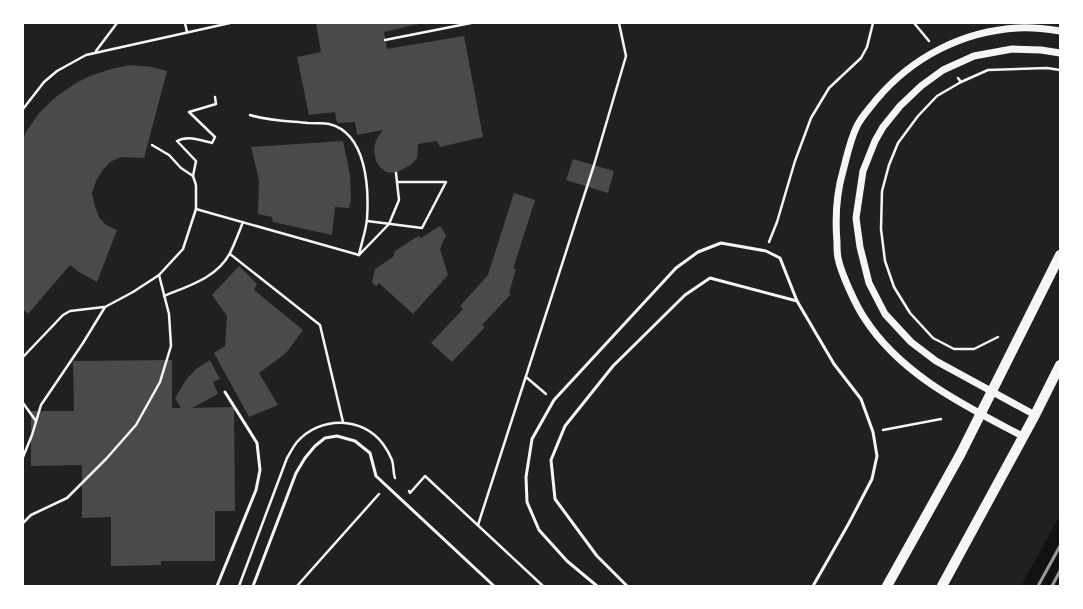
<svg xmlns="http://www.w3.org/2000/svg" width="1083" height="609" font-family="'Noto Sans',sans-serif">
  <rect width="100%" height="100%" fill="#111"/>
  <!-- green -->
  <path fill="#202020" d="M23 23H1060V515L1021 586H23Z"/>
  <!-- building -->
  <g fill="#4a4a4a">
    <path d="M316 23H422L384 32 387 49 464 36 483 137 440 147 437 141 418 144 417 158 412 164 396 173 386 172 380 167 376 161 374 150 376 140 383 130 357 135 355 122 337 123 335 112 309 115 297 57 321 52Z"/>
    <path d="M130 65 151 67 167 71 144 158 121 157 110 162 102 171 96 181 92 193 95 207 99 217 106 225 117 230 97 282 79 272 70 265 28 314 23 309V140L26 132 39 113 57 96 76 83 90 76 111 69Z"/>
    <path d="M343 141 350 175 351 200 349 208 335 207 332 235 273 222 272 217 258 214 259 180 251 147Z"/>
    <path d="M573 159 614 171 608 193 566 180Z"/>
    <path d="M514 193 535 200 513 269H516L509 293 511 294 482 325 485 327 452 362 431 343 463 309 460 306 488 275Z"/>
    <path d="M440 226 446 235 440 249 448 275 413 314 379 283 376 286 372 283 375 269 393 257 395 251 418 236 421 238Z"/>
    <path d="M239 266 257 284 254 290 303 330 286 353 259 373 278 405 249 417 214 353 225 346 227 316 212 295Z"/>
    <path d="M172 360V408H181L175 398 186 380 196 369 210 360 220 379 213 382 218 394 192 408 234 407 235 511H215V561H161V565L111 566V517L82 518V465L31 466V411H74L73 361Z"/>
  </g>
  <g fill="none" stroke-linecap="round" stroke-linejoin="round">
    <!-- path -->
    <g stroke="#f5f5f5" stroke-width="2.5">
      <path d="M185 23 187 32"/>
      <path d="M914 23 929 41"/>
      <path d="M385 40 471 23"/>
      <path d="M96 51 117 23"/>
      <path d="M958 78 961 82 937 96 918 116 898 143 889 165 882 191 881 229 885 261 894 287 910 313 933 338 954 349H974L998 337"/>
      <path d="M961 82 988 70 1047 68 1060 70"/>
      <path d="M23 109 44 82 57 71 86 55 230 23"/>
      <path d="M250 115C269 121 287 121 308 123 314 123 322 123 329 124 367 133 369 189 367 219 366 231 361 244 359 255"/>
      <path d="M152 145 169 155 181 168 193 176"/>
      <path d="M196 209 359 255"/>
      <path d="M367 221 422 228 446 182H397"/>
      <path d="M769 242 777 222 795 161 811 118 829 88 861 58 867 47 873 23"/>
      <path d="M230 254 320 325 343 422"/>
      <path d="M359 255 389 224 399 200 396 173"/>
      <path d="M164 296C188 286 217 278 230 253 235 243 239 232 243 222"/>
      <path d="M23 357 63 315 70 311 104 307"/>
      <path d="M526 377 546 394"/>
      <path d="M23 403 36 421"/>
      <path d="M883 430 941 419"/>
      <path d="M23 457 32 435 41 405 83 343 105 307 133 292 159 275 183 249 196 209V185L193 176 196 161 177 141C187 135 201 140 212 143L215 137 189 112 216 104 215 97"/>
      <path d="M409 491 410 493 425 476 543 586"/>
      <path d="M23 523 31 515 67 498 106 459 136 425 160 382 171 346 169 314 159 275"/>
      <path d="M478 525 594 165 626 56 619 23"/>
      <path d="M239 586 287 458C290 453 293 447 297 442 320 416 362 416 383 444 386 448 390 455 392 460 394 466 393 473 395 478"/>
      <path d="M297 586 379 494"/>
    </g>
    <!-- service -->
    <g stroke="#f5f5f5" stroke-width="3">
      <path d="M217 586 256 490 260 470 257 443 225 392"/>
      <path d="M253 586 296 473 305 458 315 446 325 438 337 436 355 441 370 453 376 476 494 586"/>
      <path d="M597 586 567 561 539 530 527 502 526 477 532 439 554 400 676 268 698 252 721 243 766 251 780 258 797 301 834 364 861 399 873 432 877 456 872 479 849 523 813 586"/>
      <path d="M627 586 597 556 555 499 551 460 565 426 613 366 685 295 710 278 797 301"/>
    </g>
    <!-- tertiary -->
    <g stroke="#f5f5f5" stroke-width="7">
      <path d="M1035 415 936 361 911 342 885 314 869 283 860 247 856 218 863 171 875 141 883 127 900 106 921 86 943 70 974 56 1012 49 1041 50 1060 53"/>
      <path d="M1024 437C966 406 902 376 865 319 856 306 841 273 838 258 837 253 837 247 837 242 835 218 836 195 843 171 847 156 850 140 857 126 862 116 870 108 876 100 912 57 963 31 1018 28 1032 27 1047 29 1060 31"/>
    </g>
    <!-- primary -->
    <g stroke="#f5f5f5" stroke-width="10">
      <path d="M887 586 960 455 1060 255"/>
      <path d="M942 586 1035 415 1060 365"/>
    </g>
    <!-- rail -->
    <g stroke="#9a9a9a" stroke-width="3">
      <path d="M1038 586 1060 546"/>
      <path d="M1052 586 1060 571"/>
    </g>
  </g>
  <!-- border -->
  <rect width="1083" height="609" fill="none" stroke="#ffffff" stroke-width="48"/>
</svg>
